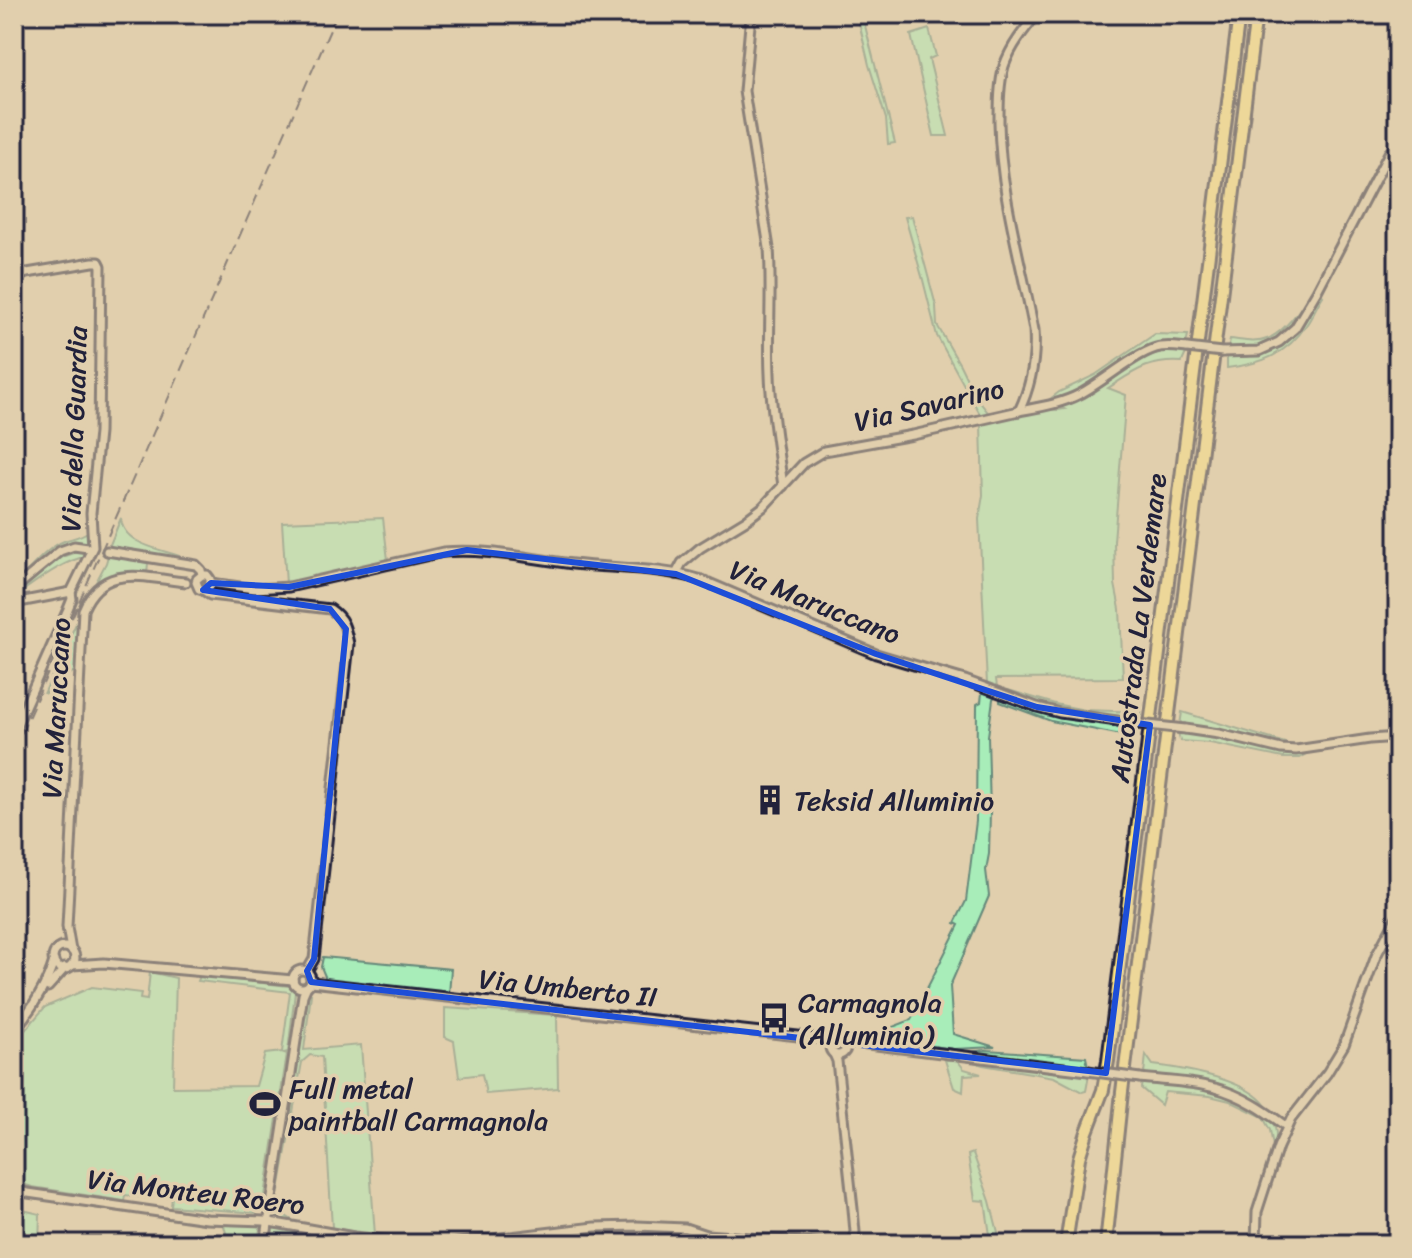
<svg xmlns="http://www.w3.org/2000/svg" width="1412" height="1258" font-family="Sriracha,sans-serif">
  <rect width="100%" height="100%" fill="#e1cfad"/>
  <filter id="ink" filterUnits="userSpaceOnUse"><feTurbulence type="fractalNoise" baseFrequency=".0125" numOctaves="2"/><feDisplacementMap in="SourceGraphic" scale="16" xChannelSelector="R" yChannelSelector="G"/><feConvolveMatrix kernelMatrix="1 2 1 2 8 2 1 2 1" color-interpolation-filters="sRGB"/></filter>
  <g filter="url(#ink)">
    <!-- green -->
    <g fill="#a8edb9" stroke="#65887a" stroke-width="2">
      <path d="M857 14H862L895 143 888 144 886 119 869 65Z"/>
      <path d="M929 29 936 56 929 59 948 136H934L911 35Z"/>
      <path d="M912 216 936 306 937 325 960 365 975 396 990 415 981 416 937 336 923 280 905 217Z"/>
      <path d="M1351 218H1353L1294 326C1273 346 1257 351 1228 350L1230 339C1241 340 1255 344 1267 339 1302 325 1333 251 1351 218Z"/>
      <path d="M1320 293 1323 296C1317 305 1313 315 1307 324 1287 355 1261 364 1227 368V357C1282 359 1295 337 1320 293Z"/>
      <path d="M1155 334 1188 335 1186 344H1163L1083 391 1045 403 1059 392 1095 375Z"/>
      <path d="M1166 349 1187 351 1182 362C1148 360 1135 371 1108 388L1126 395 1114 541 1115 584 1120 609 1123 678 996 679 997 687 987 684 979 519 983 495 981 424 1041 409 1058 410 1064 409 1059 407 1090 394 1147 357Z"/>
      <path d="M121 518C122 544 160 549 179 556V559L109 547Z"/>
      <path d="M383 518 388 560 286 584 282 522Z"/>
      <path d="M89 531 91 544 81 543 69 545 23 578 22 576C35 564 47 548 64 541 72 538 81 537 89 531Z"/>
      <path d="M79 551H88L87 556C60 562 38 581 15 596L16 598 30 597 14 600V594L59 558Z"/>
      <path d="M108 556 148 563 147 574C123 573 113 571 94 586L106 563Z"/>
      <path d="M79 617 75 671 59 679 44 694Z"/>
      <path d="M1008 690 1055 704 1085 710 1141 712 1140 720 1058 710 1008 693Z"/>
      <path d="M984 691 997 694 993 699 988 736 990 812 989 854 986 870 989 896 950 986 953 1034 995 1047 954 1049 867 1037 911 1020 959 925 955 923 966 901 976 821 977 704 981 702 982 693Z"/>
      <path d="M1000 696 1039 710 1140 727 1131 737 1051 721 1000 702Z"/>
      <path d="M1182 712 1285 743V747L1214 729 1180 725Z"/>
      <path d="M1178 732 1224 738 1292 753H1308L1299 758H1283L1210 743 1180 741Z"/>
      <path d="M323 957 451 969 449 994 327 981 321 967Z"/>
      <path d="M150 972 176 978 173 1087 256 1086 265 1054 282 1052 290 992 198 981 200 976 289 986 295 992 288 1052 284 1053 287 1054 263 1209 257 1213 171 1206 172 1197 155 1195 151 1198 125 1195 124 1201 32 1187 14 1181V1043L45 1007 92 987 141 993 140 999 147 1000Z"/>
      <path d="M307 993 311 994 304 1050 361 1045 375 1235 332 1228 322 1057 310 1055 302 1062 277 1201 280 1212 298 1224 275 1221 271 1214 304 999Z"/>
      <path d="M445 1008 557 1015 558 1088 486 1094 482 1074 459 1077 454 1041 445 1037Z"/>
      <path d="M986 1050 1086 1057 1088 1067 968 1052Z"/>
      <path d="M1146 1055 1153 1065C1185 1069 1251 1079 1268 1109L1217 1083 1144 1074Z"/>
      <path d="M969 1059 1089 1075 1086 1091 1082 1092 1054 1077 983 1065 968 1060Z"/>
      <path d="M945 1060H957L964 1069 981 1074 964 1075 963 1092 954 1088Z"/>
      <path d="M1142 1081C1183 1085 1214 1086 1251 1107 1258 1111 1267 1114 1272 1121 1278 1130 1276 1141 1274 1151L1270 1130 1263 1117 1230 1101 1210 1096 1165 1092 1161 1105 1141 1088Z"/>
      <path d="M973 1153 990 1201 1000 1240 1012 1238 1013 1244 991 1242 985 1201 975 1200 968 1155Z"/>
      <path d="M14 1208 40 1214 39 1244H14Z"/>
      <path d="M223 1222 260 1225 259 1244H229Z"/>
      <path d="M275 1228 319 1234 350 1242 348 1243 273 1233 272 1244H268L270 1231Z"/>
    </g>
    <g fill="none" stroke-linecap="round" stroke-linejoin="round">
      <!-- minor casing -->
      <g stroke="#22223b" stroke-width="13">
        <g id="minor">
          <path d="M751 14 744 91 769 248C772 290 768 332 770 374 771 411 778 449 783 486"/>
          <path d="M14 278 27 273 93 262H99L101 266 99 433 91 513 93 547 71 592 14 603"/>
          <path d="M1222 352 1259 351 1279 342 1295 328 1317 291 1389 153 1398 146"/>
          <path d="M1019 411C1040 407 1061 404 1080 394 1103 382 1133 355 1156 348 1166 345 1177 347 1187 348"/>
          <path d="M107 551 196 565 201 570 202 575H207L210 579V587L203 590 199 589 196 582 197 579 202 575"/>
          <path d="M676 574 682 563 700 548 746 520 763 507 804 463 824 451 913 435 1019 411C1032 384 1036 359 1034 330 1021 261 1000 192 999 122 999 103 999 84 1004 66 1011 46 1024 30 1037 14"/>
          <path d="M211 583 254 589 289 587 443 552C487 548 529 559 573 564 615 569 661 567 702 580L876 654 965 680 1037 707 1060 713 1139 724"/>
          <path d="M14 589 60 551 74 546 88 548"/>
          <path d="M203 590 210 595 330 609C344 618 346 629 349 644L314 959 307 971"/>
          <path d="M1185 729 1219 734 1281 749 1296 750 1370 739 1398 737"/>
          <path d="M14 731 68 609 72 599 71 592"/>
          <circle cx="64" cy="958" r="11"/>
          <path d="M71 950 67 927 83 610C103 562 144 578 186 582"/>
          <path d="M72 965 104 963 293 980"/>
          <circle cx="302" cy="979" r="9"/>
          <path d="M311 982 834 1040"/>
          <path d="M48 987 65 968"/>
          <path d="M14 1030C32 1009 46 988 54 961"/>
          <circle cx="838" cy="1047" r="8"/>
          <path d="M843 1041 1088 1071"/>
          <path d="M834 1054 837 1061 853 1209 855 1232 853 1244"/>
          <path d="M1140 1078C1165 1081 1191 1081 1215 1088 1242 1095 1265 1111 1287 1127"/>
          <path d="M14 1189 28 1193 207 1219 264 1221 354 1237 420 1244"/>
          <path d="M265 1244 303 995 306 988"/>
          <path d="M450 1244 595 1227 637 1226 685 1228 706 1235 830 1244"/>
          <path d="M1256 1244 1257 1212 1278 1147 1291 1119 1327 1073 1344 1045 1376 956 1398 915"/>
        </g>
      </g>
      <!-- highway casing -->
      <g stroke="#22223b" stroke-width="16">
        <g id="highway">
          <path d="M1066 1244 1079 1158 1087 1132 1103 1090 1108 1061 1239 14"/>
          <path d="M1106 1244 1122 1092 1256 14"/>
        </g>
      </g>
      <!-- minor -->
      <use href="#minor" stroke="#e1cfad" stroke-width="7"/>
      <!-- highway -->
      <use href="#highway" stroke="#fbe180" stroke-width="10"/>
      <!-- rail -->
      <path stroke="#22223b" stroke-width="2" stroke-dasharray="12 6" stroke-linecap="butt" d="M14 750 337 14"/>
      <!-- minor-bridge casing -->
      <g stroke="#22223b" stroke-width="13" stroke-linecap="butt">
        <g id="minor-bridge">
          <path d="M1187 348 1222 352"/>
          <path d="M1139 724 1185 729"/>
          <path d="M1088 1071 1140 1078"/>
        </g>
      </g>
      <!-- minor-bridge -->
      <use href="#minor-bridge" stroke="#e1cfad" stroke-width="7"/>
    </g>
  </g>
  <!-- marked area -->
  <path d="M0 0H1412V1258H0ZM467 550 676 574 876 654 1037 707 1150 725 1106 1073 311 982 307 971 314 959 346 629 330 609 203 590 211 583 289 587Z" fill="#e1cfad" fill-opacity=".55" fill-rule="evenodd"/>
  <path fill="none" stroke="#1d4ed8" stroke-width="6" stroke-linejoin="round" d="M467 550 676 574 876 654 1037 707 1150 725 1106 1073 311 982 307 971 314 959 346 629 330 609 203 590 211 583 289 587Z"/>
  <!-- icons -->
  <defs>
    <g id="building-bare" transform="scale(2.4)"><path d="M-4-6H4V6H1V3H-1V6H-4ZM-2.5-4.3h1.7v1.8h-1.7ZM.8-4.3h1.7v1.8H.8ZM-2.5-1h1.7V.8h-1.7ZM.8-1h1.7V.8H.8Z" fill="#22223b" stroke="#e1cfad" stroke-width="2.5" paint-order="stroke"/></g>
    <g id="bus-bare" transform="scale(2.4)"><path d="M-5-6H5V4H4V6H2V4H-2V6H-4V4H-5ZM-3.5-4V0h7V-4ZM-3.5 1.2v1.5H-2V1.2ZM2 1.2v1.5H3.5V1.2Z" fill="#22223b" stroke="#e1cfad" stroke-width="2.5" paint-order="stroke"/></g>
    <g id="stadium-bare" transform="scale(2.4)"><path d="M0-5a6.5 5 0 1 0 0 10a6.5 5 0 1 0 0-10ZM-3.5-1.8h7v3.6h-7Z" fill="#22223b" stroke="#e1cfad" stroke-width="2.5" paint-order="stroke"/></g>
  </defs>
  <g fill-rule="evenodd">
    <use href="#building-bare" x="770" y="800"/>
    <use href="#bus-bare" x="774" y="1018"/>
    <use href="#stadium-bare" x="265" y="1104"/>
  </g>
  <g text-anchor="middle" dominant-baseline="central" stroke-width="7" stroke-linejoin="round" paint-order="stroke">
    <!-- street labels -->
    <g font-size="28" fill="#22223b" stroke="#e1cfad">
      <text transform="translate(929 405) rotate(-13)">Via Savarino</text>
      <text transform="translate(74 429) rotate(-88)">Via della Guardia</text>
      <text transform="translate(815 602) rotate(22)">Via Maruccano</text>
      <text transform="translate(1138 628) rotate(-83)">Autostrada La Verdemare</text>
      <text transform="translate(56 708) rotate(-87)">Via Maruccano</text>
      <text transform="translate(568 988) rotate(6)">Via Umberto II</text>
      <text transform="translate(196 1192) rotate(7)">Via Monteu Roero</text>
    </g>
    <!-- poi labels -->
    <g font-size="28" fill="#22223b" stroke="#e1cfad" text-anchor="start">
      <text x="794" y="800">Teksid Alluminio</text>
      <text x="798" y="1002">Carmagnola<tspan x="798" dy="32">(Alluminio)</tspan></text>
      <text x="289" y="1088">Full metal<tspan x="289" dy="32">paintball Carmagnola</tspan></text>
    </g>
  </g>
  <!-- margin -->
  <rect width="1412" height="1258" fill="none" stroke="#e1cfad" stroke-width="48"/>
  <rect x="24" y="24" width="1364" height="1210" fill="none" stroke="#22223b" stroke-width="3" filter="url(#ink)"/>
</svg>
